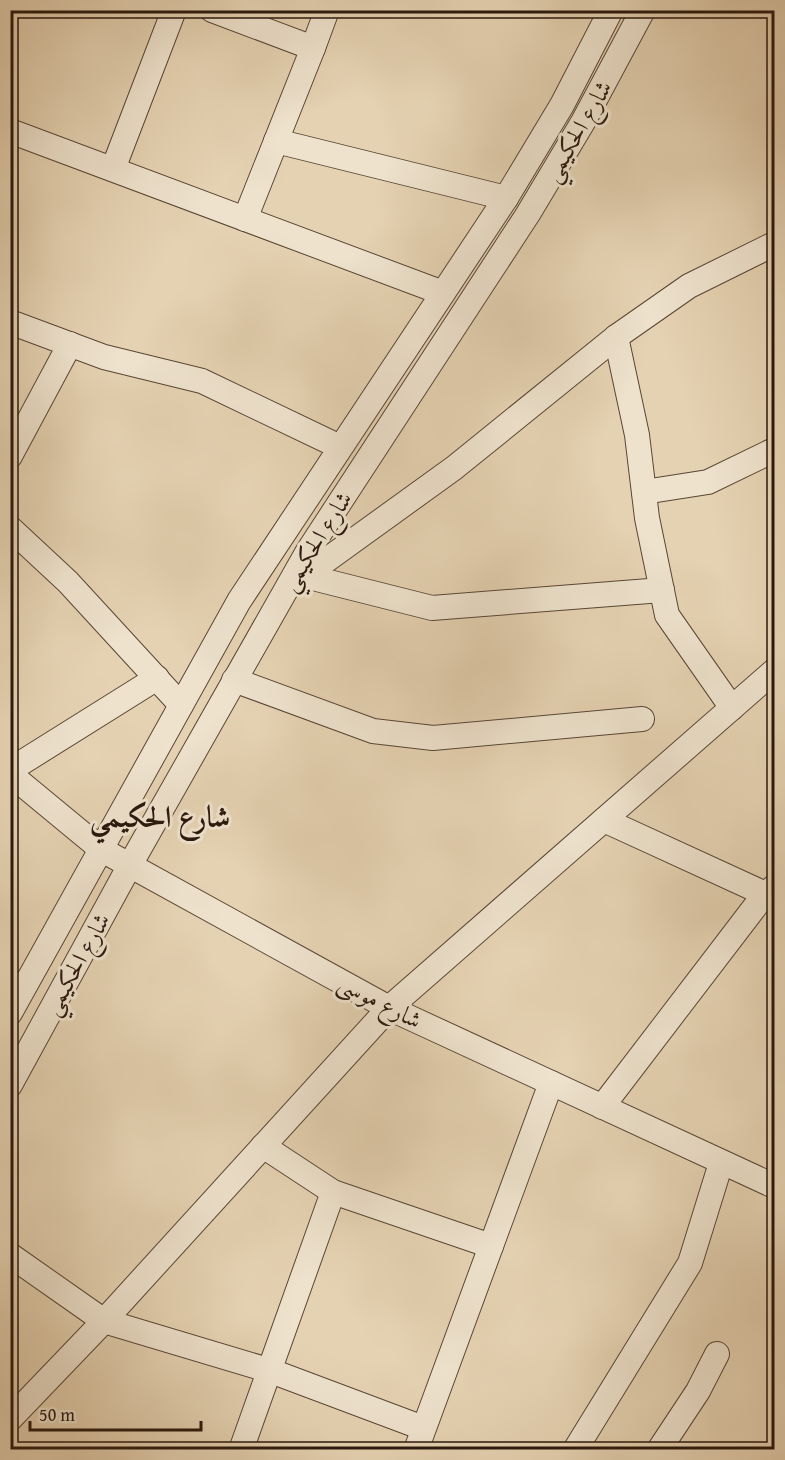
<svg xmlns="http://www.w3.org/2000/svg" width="785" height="1460" font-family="'Gentium Book Plus',Amiri,serif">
  <rect width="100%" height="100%" fill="#e5d2b2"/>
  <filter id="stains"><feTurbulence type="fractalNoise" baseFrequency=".00333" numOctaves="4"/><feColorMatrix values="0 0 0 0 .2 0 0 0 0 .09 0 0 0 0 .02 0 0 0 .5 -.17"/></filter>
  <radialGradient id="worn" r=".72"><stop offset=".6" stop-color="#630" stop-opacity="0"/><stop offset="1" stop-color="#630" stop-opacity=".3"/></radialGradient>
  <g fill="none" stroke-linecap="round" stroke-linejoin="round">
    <!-- minor casing -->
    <g stroke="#594636" stroke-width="26">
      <g id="minor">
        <path d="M212 10 313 48 245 219"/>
        <path d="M313 48 327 10"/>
        <path d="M10 131 443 293"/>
        <path d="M276 141 506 198"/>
        <path d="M113 169 174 10"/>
        <path d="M10 322 104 357 202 381 340 447"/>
        <path d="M616 337 637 435 647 518 667 615 732 708"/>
        <path d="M10 456 70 344"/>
        <path d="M644 492 708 482 774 450"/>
        <path d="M10 528 68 582 181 705"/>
        <path d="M305 576 432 608 662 590"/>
        <path d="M292 585 454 468 616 337 689 286 774 244"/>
        <path d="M234 680 373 731 433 738 642 719"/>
        <path d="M10 770 157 678"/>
        <path d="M10 774 102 850 389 1008 774 1186"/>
        <path d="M604 820 774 898"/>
        <path d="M10 1013 239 601 506 198 562 105 611 10"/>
        <path d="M10 1085 130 865 308 551 528 214 583 122 643 10"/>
        <path d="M602 1107 764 895 774 887"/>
        <path d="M263 1146 333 1192 491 1246"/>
        <path d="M10 1255 104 1321 271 1371 423 1428"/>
        <path d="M10 1419 104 1321 389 1008 774 671"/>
        <path d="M241 1450 333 1192"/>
        <path d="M416 1450 551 1083"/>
        <path d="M575 1450 690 1263 721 1163"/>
        <path d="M659 1450 698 1391 717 1354"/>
      </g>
    </g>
    <!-- minor -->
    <use href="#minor" stroke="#eee2cd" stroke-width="24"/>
  </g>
  <g text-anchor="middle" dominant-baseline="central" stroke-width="6" stroke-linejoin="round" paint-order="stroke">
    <!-- street labels -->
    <g font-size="24" fill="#2a180d" stroke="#eee2cd">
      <text transform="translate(577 131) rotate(-60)">شارع الحكيمي</text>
      <text transform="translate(316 541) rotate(-58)">شارع الحكيمي</text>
      <text transform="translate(76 964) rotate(-61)">شارع الحكيمي</text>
      <text transform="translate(380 1001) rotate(27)">شارع موسى</text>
    </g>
    <!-- district labels -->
    <g font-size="30" font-weight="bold" fill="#2a180d" stroke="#eee2cd">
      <text x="160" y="816">شارع الحكيمي</text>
    </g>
  </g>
  <!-- margin -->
  <rect width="785" height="1460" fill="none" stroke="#e5d2b2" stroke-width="36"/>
  <rect x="12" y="12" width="761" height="1436" fill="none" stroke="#2a180d" stroke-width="3"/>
  <rect x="18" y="18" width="749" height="1424" fill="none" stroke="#2a180d" stroke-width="1.5"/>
  <!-- scale -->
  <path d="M30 1421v9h171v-9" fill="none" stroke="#2a180d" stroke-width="3"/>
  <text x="39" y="1421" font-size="18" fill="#2a180d" stroke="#eee2cd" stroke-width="4.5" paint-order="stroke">50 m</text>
  <rect width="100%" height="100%" filter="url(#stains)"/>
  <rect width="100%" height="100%" fill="url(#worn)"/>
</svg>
